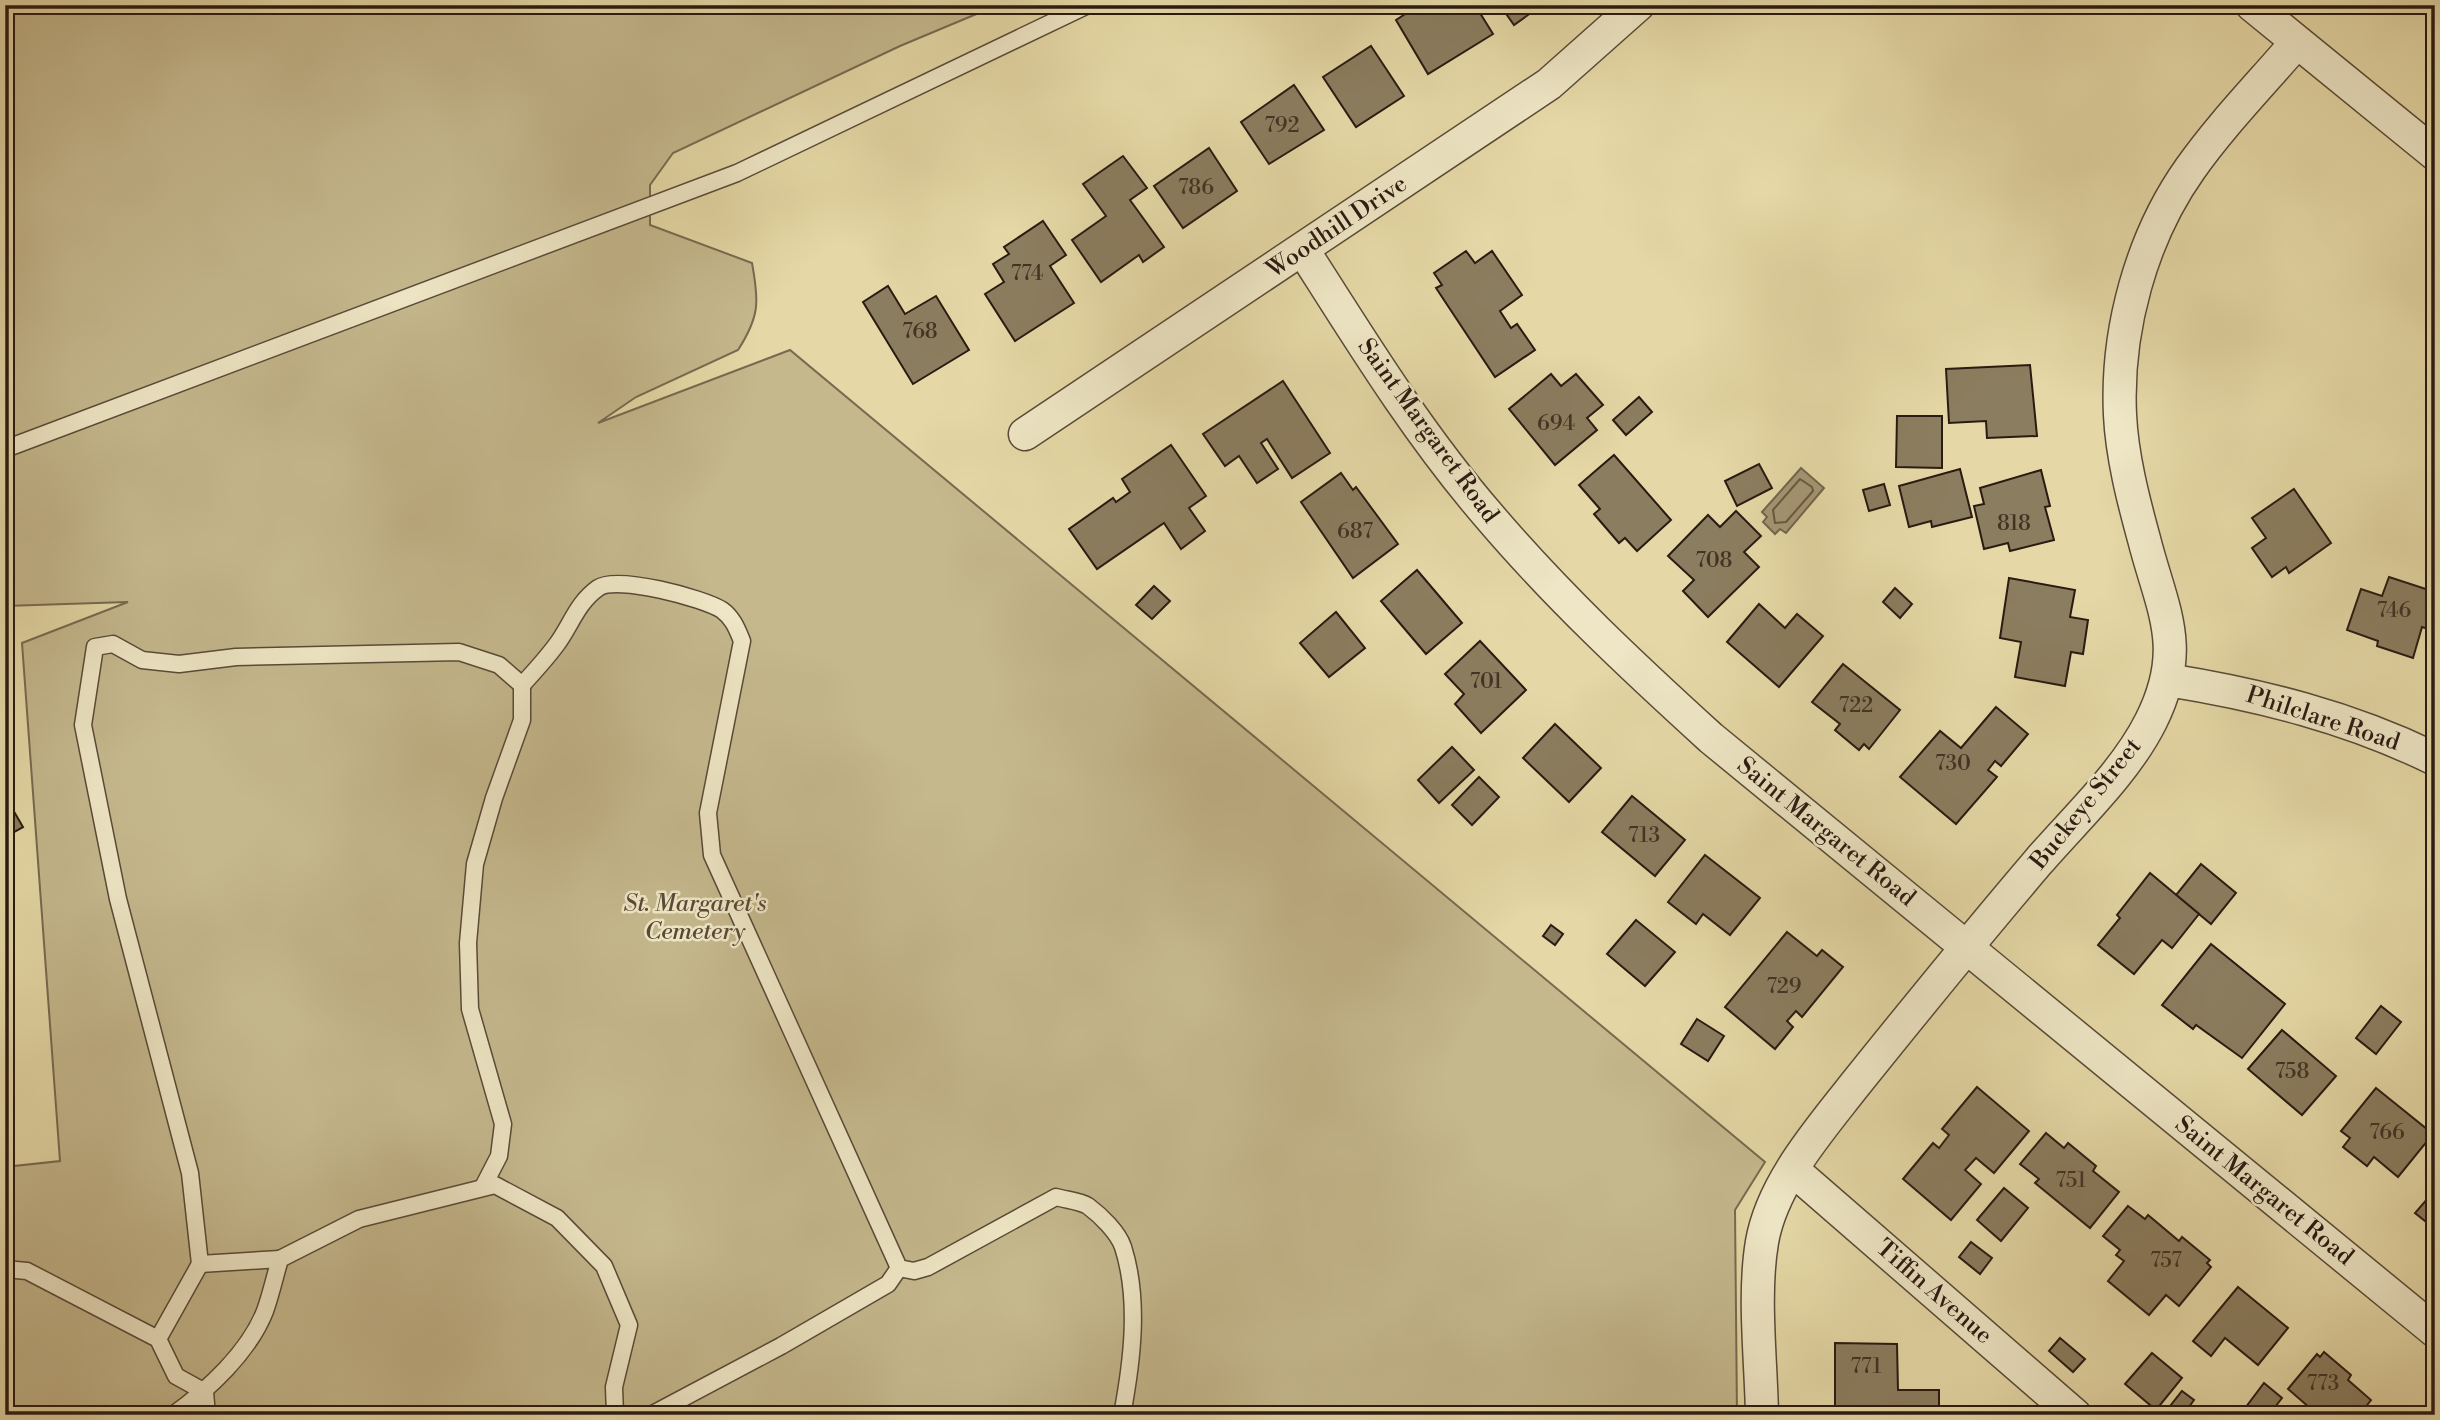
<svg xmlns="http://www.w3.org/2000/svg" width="2440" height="1420" font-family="'Libre Bodoni',serif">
  <rect width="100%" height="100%" fill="#e5d8a6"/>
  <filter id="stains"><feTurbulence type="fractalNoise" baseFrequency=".00286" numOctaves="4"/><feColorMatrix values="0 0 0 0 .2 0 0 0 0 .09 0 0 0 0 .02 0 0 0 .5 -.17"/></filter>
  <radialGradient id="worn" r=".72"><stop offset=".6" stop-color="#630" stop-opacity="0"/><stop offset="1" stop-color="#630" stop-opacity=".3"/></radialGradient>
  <!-- green -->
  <path fill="#c5b88d" stroke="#786950" stroke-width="2" d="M5 5H998L900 46 673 153 650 185V225L752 263C759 301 760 316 738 350L636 397 598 423 790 350 1765 1162 1735 1210 1737 1415H5V1167L60 1161 22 643 128 602 5 606Z"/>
  <!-- water -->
  <path fill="#a59774" stroke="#74654d" stroke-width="2" d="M1801 468 1824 488 1786 533 1780 529 1775 534 1763 522 1767 517 1762 512Z"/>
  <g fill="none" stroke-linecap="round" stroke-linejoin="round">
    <!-- shore -->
    <path stroke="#685843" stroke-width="2" d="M1800 479 1812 487 1813 491 1786 522 1775 523 1773 510Z"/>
  </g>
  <!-- building -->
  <g fill="#8b7d5f" stroke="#2a1a12" stroke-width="2">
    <path d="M1419 5H1475L1493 34 1428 74 1396 20Z"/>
    <path d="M1500 5H1542L1514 25Z"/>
    <path d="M1371 46 1404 96 1356 127 1323 77Z"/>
    <path d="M1294 85 1324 130 1269 164 1241 122Z"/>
    <path d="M1209 148 1237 191 1183 228 1154 186Z"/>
    <path d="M1123 156 1147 188 1130 200 1164 247 1143 262 1139 255 1101 282 1072 240 1106 216 1083 184Z"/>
    <path d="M1043 221 1066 255 1050 266 1074 303 1015 341 985 294 1004 282 993 264 1009 254 1004 247Z"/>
    <path d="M1466 251 1475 263 1492 251 1522 295 1500 311 1511 328 1517 324 1535 350 1495 377 1436 288 1442 285 1434 273Z"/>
    <path d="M888 286 905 314 936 296 969 350 913 384 863 302Z"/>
    <path d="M2030 365 2037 436 1987 438 1986 421 1949 423 1946 369Z"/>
    <path d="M1551 374 1561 386 1576 374 1603 405 1587 418 1597 430 1555 465 1509 409Z"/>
    <path d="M1283 381 1330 453 1292 478 1267 439 1261 443 1278 469 1257 483 1239 456 1225 466 1203 434Z"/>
    <path d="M1639 397 1652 412 1626 435 1613 420Z"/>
    <path d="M1897 416H1942V468L1896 467Z"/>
    <path d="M1171 445 1206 496 1189 508 1205 531 1181 549 1164 523 1097 569 1069 529 1113 498 1116 502 1130 492 1122 479Z"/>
    <path d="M1614 455 1671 520 1637 551 1625 538 1619 543 1594 514 1600 509 1579 485Z"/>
    <path d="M1759 464 1772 488 1737 506 1725 481Z"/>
    <path d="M1960 469 1972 517 1932 527 1931 521 1909 527 1899 486Z"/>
    <path d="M2041 470 2050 506 2045 507 2054 540 2010 551 2008 543 1984 549 1974 506 1984 504 1980 488Z"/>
    <path d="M1341 473 1353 490 1356 487 1398 544 1353 578 1301 502Z"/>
    <path d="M1884 484 1890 505 1869 511 1863 490Z"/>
    <path d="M2294 489 2331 543 2289 573 2286 567 2272 577 2252 548 2266 538 2252 518Z"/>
    <path d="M1736 511 1761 536 1744 552 1759 567 1708 617 1683 591 1694 580 1668 556 1708 515 1720 527Z"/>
    <path d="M1417 570 1462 623 1426 654 1381 601Z"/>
    <path d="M2389 577 2435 592V631L2422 627 2413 658 2377 646 2378 641 2347 630 2361 589 2382 596Z"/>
    <path d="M2009 578 2075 590 2070 617 2088 620 2083 654 2071 652 2065 686 2015 677 2021 642 2000 638Z"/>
    <path d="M1154 586 1170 601 1152 619 1136 605Z"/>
    <path d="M1895 588 1912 604 1900 618 1883 602Z"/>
    <path d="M1759 604 1785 628 1797 614 1823 636 1779 687 1727 642Z"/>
    <path d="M1336 612 1365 648 1329 677 1300 643Z"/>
    <path d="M1480 641 1526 690 1481 733 1455 704 1464 694 1445 674Z"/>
    <path d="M1843 664 1900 710 1869 749 1864 744 1859 750 1835 730 1840 724 1812 702Z"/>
    <path d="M1996 707 2028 734 2001 766 1995 761 1988 770 1997 777 1956 824 1900 777 1940 731 1961 748Z"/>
    <path d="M1555 724 1601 768 1569 802 1523 758Z"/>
    <path d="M1452 747 1474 770 1439 803 1418 780Z"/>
    <path d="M1479 777 1499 797 1472 825 1452 805Z"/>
    <path d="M5 796 23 827 5 837Z"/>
    <path d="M1632 796 1685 840 1655 876 1602 832Z"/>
    <path d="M1705 855 1760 898 1730 935 1703 914 1696 924 1668 902Z"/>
    <path d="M2201 864 2236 893 2211 924 2176 895Z"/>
    <path d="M2150 873 2199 914 2172 948 2162 940 2134 974 2098 945 2120 918 2117 915Z"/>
    <path d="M1636 920 1675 952 1645 986 1607 954Z"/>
    <path d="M1551 925 1563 934 1555 945 1543 936Z"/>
    <path d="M1787 932 1817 956 1822 950 1843 967 1802 1017 1796 1011 1787 1021 1793 1027 1775 1049 1725 1007Z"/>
    <path d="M2211 944 2285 1004 2242 1058 2196 1025 2193 1029 2162 1005Z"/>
    <path d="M2381 1006 2401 1022 2376 1054 2356 1038Z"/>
    <path d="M1697 1019 1724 1036 1708 1061 1681 1044Z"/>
    <path d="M2282 1030 2336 1076 2302 1115 2248 1069Z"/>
    <path d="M1977 1087 2029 1131 1994 1173 1976 1158 1965 1170 1981 1184 1951 1220 1903 1179 1933 1143 1939 1148 1949 1135 1942 1129Z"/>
    <path d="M2376 1088 2433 1134 2398 1177 2374 1157 2367 1166 2343 1147 2350 1138 2341 1131Z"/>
    <path d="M2046 1133 2064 1148 2068 1143 2096 1166 2093 1171 2119 1192 2090 1228 2035 1183 2039 1179 2020 1164Z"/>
    <path d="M2004 1188 2028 1208 2001 1241 1977 1220Z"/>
    <path d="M2435 1190V1229L2415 1213Z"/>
    <path d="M2128 1206 2145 1219 2148 1215 2179 1241 2182 1237 2210 1260 2207 1263 2211 1267 2179 1306 2166 1295 2149 1315 2108 1281 2124 1261 2116 1255 2120 1250 2103 1236Z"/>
    <path d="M1971 1242 1992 1258 1980 1274 1959 1257Z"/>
    <path d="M2238 1287 2288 1328 2258 1365 2225 1338 2211 1356 2193 1341Z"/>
    <path d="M2060 1338 2085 1359 2073 1372 2049 1351Z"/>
    <path d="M1835 1343 1897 1344 1898 1390H1939V1415H1835Z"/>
    <path d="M2324 1352 2351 1375 2348 1380 2371 1400 2359 1415H2318L2288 1389 2317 1354 2320 1357Z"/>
    <path d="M2152 1353 2182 1378 2156 1410 2125 1384Z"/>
    <path d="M2264 1383 2282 1398 2269 1415H2247L2243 1411Z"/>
    <path d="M2182 1391 2194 1400 2183 1415H2163Z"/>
  </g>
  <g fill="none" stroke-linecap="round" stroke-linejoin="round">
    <!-- lane casing -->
    <g stroke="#594a37" stroke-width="19">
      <g id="lane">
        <path d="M5 449 737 173 1088 5"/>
        <path d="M483 1187 499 1156 503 1124 470 1009 468 943 475 864 494 798 522 720V685"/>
        <path d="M280 1259 200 1264 190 1173 118 899 83 725 95 647 113 644 142 660 179 664 236 657 459 652 499 665 522 685C534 672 546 659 557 644 571 625 577 603 598 588 617 575 703 598 722 610 733 618 737 629 742 641L708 813 712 855 899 1268 914 1271 928 1267 1056 1197C1066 1200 1080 1201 1088 1206 1100 1215 1118 1232 1123 1247 1140 1300 1132 1362 1122 1415"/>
        <path d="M5 1269 27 1271 158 1339 176 1376 205 1392 207 1415"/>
        <path d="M158 1339 200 1264"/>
        <path d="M173 1415C208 1390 249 1352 265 1311 271 1294 275 1276 280 1259L359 1219 495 1185 557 1218 604 1266 629 1325 614 1387 615 1415"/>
        <path d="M651 1415 781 1346 888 1284 899 1268"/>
      </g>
    </g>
    <!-- street casing -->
    <g stroke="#594a37" stroke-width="35">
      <g id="street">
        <path d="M2252 5 2435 154"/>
        <path d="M1303 250C1361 341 1418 434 1489 516 1557 596 1633 667 1711 738L2435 1331"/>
        <path d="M1025 434 1549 84 1638 5"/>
        <path d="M2168 680C2261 695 2349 717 2435 759"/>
        <path d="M1793 1170 2075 1415"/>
        <path d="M1762 1415C1761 1360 1753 1295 1762 1242 1772 1184 1818 1132 1853 1087 1914 1011 1975 936 2038 862 2076 818 2125 773 2151 721 2188 647 2162 610 2144 539 2133 499 2122 456 2120 415 2116 331 2141 238 2190 169 2221 125 2261 84 2296 43"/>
      </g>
    </g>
    <!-- lane -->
    <use href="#lane" stroke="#eee6c5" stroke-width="16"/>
    <!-- street -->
    <use href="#street" stroke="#eee6c5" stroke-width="32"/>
  </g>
  <g text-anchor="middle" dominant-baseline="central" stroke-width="5" stroke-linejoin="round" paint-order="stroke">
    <!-- number labels -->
    <g font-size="21" fill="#423325">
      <text x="1282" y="126">792</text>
      <text x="1196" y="188">786</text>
      <text x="1027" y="274">774</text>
      <text x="920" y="332">768</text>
      <text x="1556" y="424">694</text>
      <text x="2014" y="524">818</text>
      <text x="1355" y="532">687</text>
      <text x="1714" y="561">708</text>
      <text x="2394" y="611">746</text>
      <text x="1486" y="682">701</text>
      <text x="1856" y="706">722</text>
      <text x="1953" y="764">730</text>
      <text x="1644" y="836">713</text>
      <text x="1784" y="987">729</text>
      <text x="2292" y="1072">758</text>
      <text x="2387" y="1133">766</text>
      <text x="2071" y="1181">751</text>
      <text x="2166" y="1261">757</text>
      <text x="1866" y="1367">771</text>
      <text x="2323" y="1384">773</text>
    </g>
    <!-- street labels -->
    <g font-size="24" fill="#2a1a12" stroke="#eee6c5">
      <text transform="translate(1337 227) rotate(-34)">Woodhill Drive</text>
      <text transform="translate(1428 431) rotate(54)">Saint Margaret Road</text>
      <text transform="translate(2323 719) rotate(18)">Philclare Road</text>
      <text transform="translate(2086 804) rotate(-51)">Buckeye Street</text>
      <text transform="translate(1826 832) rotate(39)">Saint Margaret Road</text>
      <text transform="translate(2264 1191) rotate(39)">Saint Margaret Road</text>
      <text transform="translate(1934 1292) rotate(41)">Tiffin Avenue</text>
    </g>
    <!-- park labels -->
    <g font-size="24" font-style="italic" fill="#584937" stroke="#eee6c5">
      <text x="695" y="904">St. Margaret's<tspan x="695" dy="28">Cemetery</tspan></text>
    </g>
  </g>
  <!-- margin -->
  <rect width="2440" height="1420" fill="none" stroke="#e5d8a6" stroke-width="28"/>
  <rect x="7" y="7" width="2426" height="1406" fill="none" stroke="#2a1a12" stroke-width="3.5"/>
  <rect x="14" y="14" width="2412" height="1392" fill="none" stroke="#2a1a12" stroke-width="2"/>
  <rect width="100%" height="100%" filter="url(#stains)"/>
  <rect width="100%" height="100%" fill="url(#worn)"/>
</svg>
